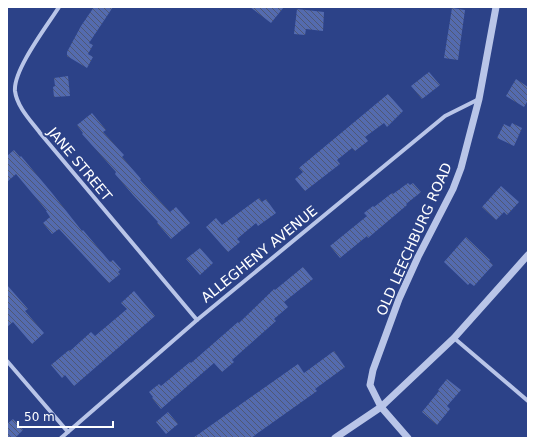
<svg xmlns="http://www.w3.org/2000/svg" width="535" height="445" font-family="'DejaVu Sans',sans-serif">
  <defs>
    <pattern id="building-back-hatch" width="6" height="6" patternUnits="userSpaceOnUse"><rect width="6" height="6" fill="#546baf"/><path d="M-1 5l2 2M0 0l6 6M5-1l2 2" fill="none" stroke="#4f5874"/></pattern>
  </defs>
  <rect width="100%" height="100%" fill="#2c4288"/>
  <!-- building -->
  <g fill="url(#building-back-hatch)">
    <path d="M94 7H113L89 43 93 45 88 54 93 57 87 68 67 56V52L81 26Z"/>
    <path d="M250 7H284L271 23Z"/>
    <path d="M452 8 465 10 458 60 444 58Z"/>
    <path d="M297 9 324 12 323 31 306 29 305 35 294 34Z"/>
    <path d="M429 72 440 85 422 99 411 86Z"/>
    <path d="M68 76 70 96 54 97 53 87 55 86 54 78Z"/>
    <path d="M516 79 528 87V100L524 107 506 96Z"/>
    <path d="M388 94 403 111 387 127 384 123 365 137 368 141 355 151 352 148 337 160 340 164 305 191 295 179 303 172 299 168Z"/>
    <path d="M92 113 106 130 103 132 124 155 122 157 141 179 140 180 170 212 176 207 190 223 171 239 157 223 158 222 133 195 115 174 116 172 82 134 83 133 77 125Z"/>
    <path d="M512 123 522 128 514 146 497 138 504 124 510 127Z"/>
    <path d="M14 150 20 157 21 156 52 193 82 231 83 230 110 262 113 260 121 269 118 272 120 274 109 283 59 229 52 234 43 223 50 217 46 211H47L16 174 7 182V156Z"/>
    <path d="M408 183 410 185 413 183 421 192 406 204 407 205 368 238 367 236 340 258 330 246 367 216 364 213 373 206 374 207 392 193 393 194Z"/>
    <path d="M501 186 519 202 507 215 504 212 496 220 482 207Z"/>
    <path d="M259 198 262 202 266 199 276 213 258 226 256 223 237 239 240 242 228 252 206 227 216 218 222 225 233 217Z"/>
    <path d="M466 237 490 260 489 261 493 265 474 286 470 283 468 285 444 262Z"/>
    <path d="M200 248 213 263 200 275 186 259Z"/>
    <path d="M303 267 313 279 284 302 288 307 274 319 276 321 232 360 234 362 222 372 214 363 161 409 152 398 153 397 149 392 159 384 161 386 190 362 191 363 238 322 239 323 274 289 275 290Z"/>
    <path d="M7 285 28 309 25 311 44 333 32 344 13 322 7 327Z"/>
    <path d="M134 291 155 316 74 386 65 375 62 378 51 365 69 350 70 351 91 332 95 336 127 309 121 303Z"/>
    <path d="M334 351 345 367 315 389 317 391 251 438H193L298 364 304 373Z"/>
    <path d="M447 379 461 390 447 406 450 409 437 425 422 412 439 391 438 390Z"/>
    <path d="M168 412 178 424 166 434 156 422Z"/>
    <path d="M13 419 23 430 15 438H7V424Z"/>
  </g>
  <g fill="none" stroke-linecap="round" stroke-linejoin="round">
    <!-- minor -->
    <g stroke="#b9c5e8" stroke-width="4">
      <path d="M59 7C47 26 13 70 15 91 17 107 31 121 40 133L197 320"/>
      <path d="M454 338 528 401"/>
      <path d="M7 361 68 432"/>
      <path d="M61 438 197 320 445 116 479 99"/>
    </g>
    <!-- tertiary -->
    <g stroke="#b9c5e8" stroke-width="7">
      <path d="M335 438 381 407 454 338 528 255"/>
      <path d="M408 438 381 407 370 385 373 370 399 299 418 257 453 189 461 168 479 99 496 7"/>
    </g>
  </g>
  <g text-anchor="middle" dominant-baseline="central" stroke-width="4" stroke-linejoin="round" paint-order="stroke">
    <!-- street labels -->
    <g font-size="14" fill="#fff" stroke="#2c4288">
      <text transform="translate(80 164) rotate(50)">JANE STREET</text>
      <text transform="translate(414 239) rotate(-66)">OLD LEECHBURG ROAD</text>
      <text transform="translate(259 254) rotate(-39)">ALLEGHENY AVENUE</text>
    </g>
  </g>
  <!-- border -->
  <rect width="535" height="445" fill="none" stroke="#ffffff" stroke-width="16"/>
  <!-- scale -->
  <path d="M18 421v6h95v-6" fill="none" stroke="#ffffff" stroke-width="2"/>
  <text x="24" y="421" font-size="12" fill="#ffffff" stroke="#2c4288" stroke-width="3" paint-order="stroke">50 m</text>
</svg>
